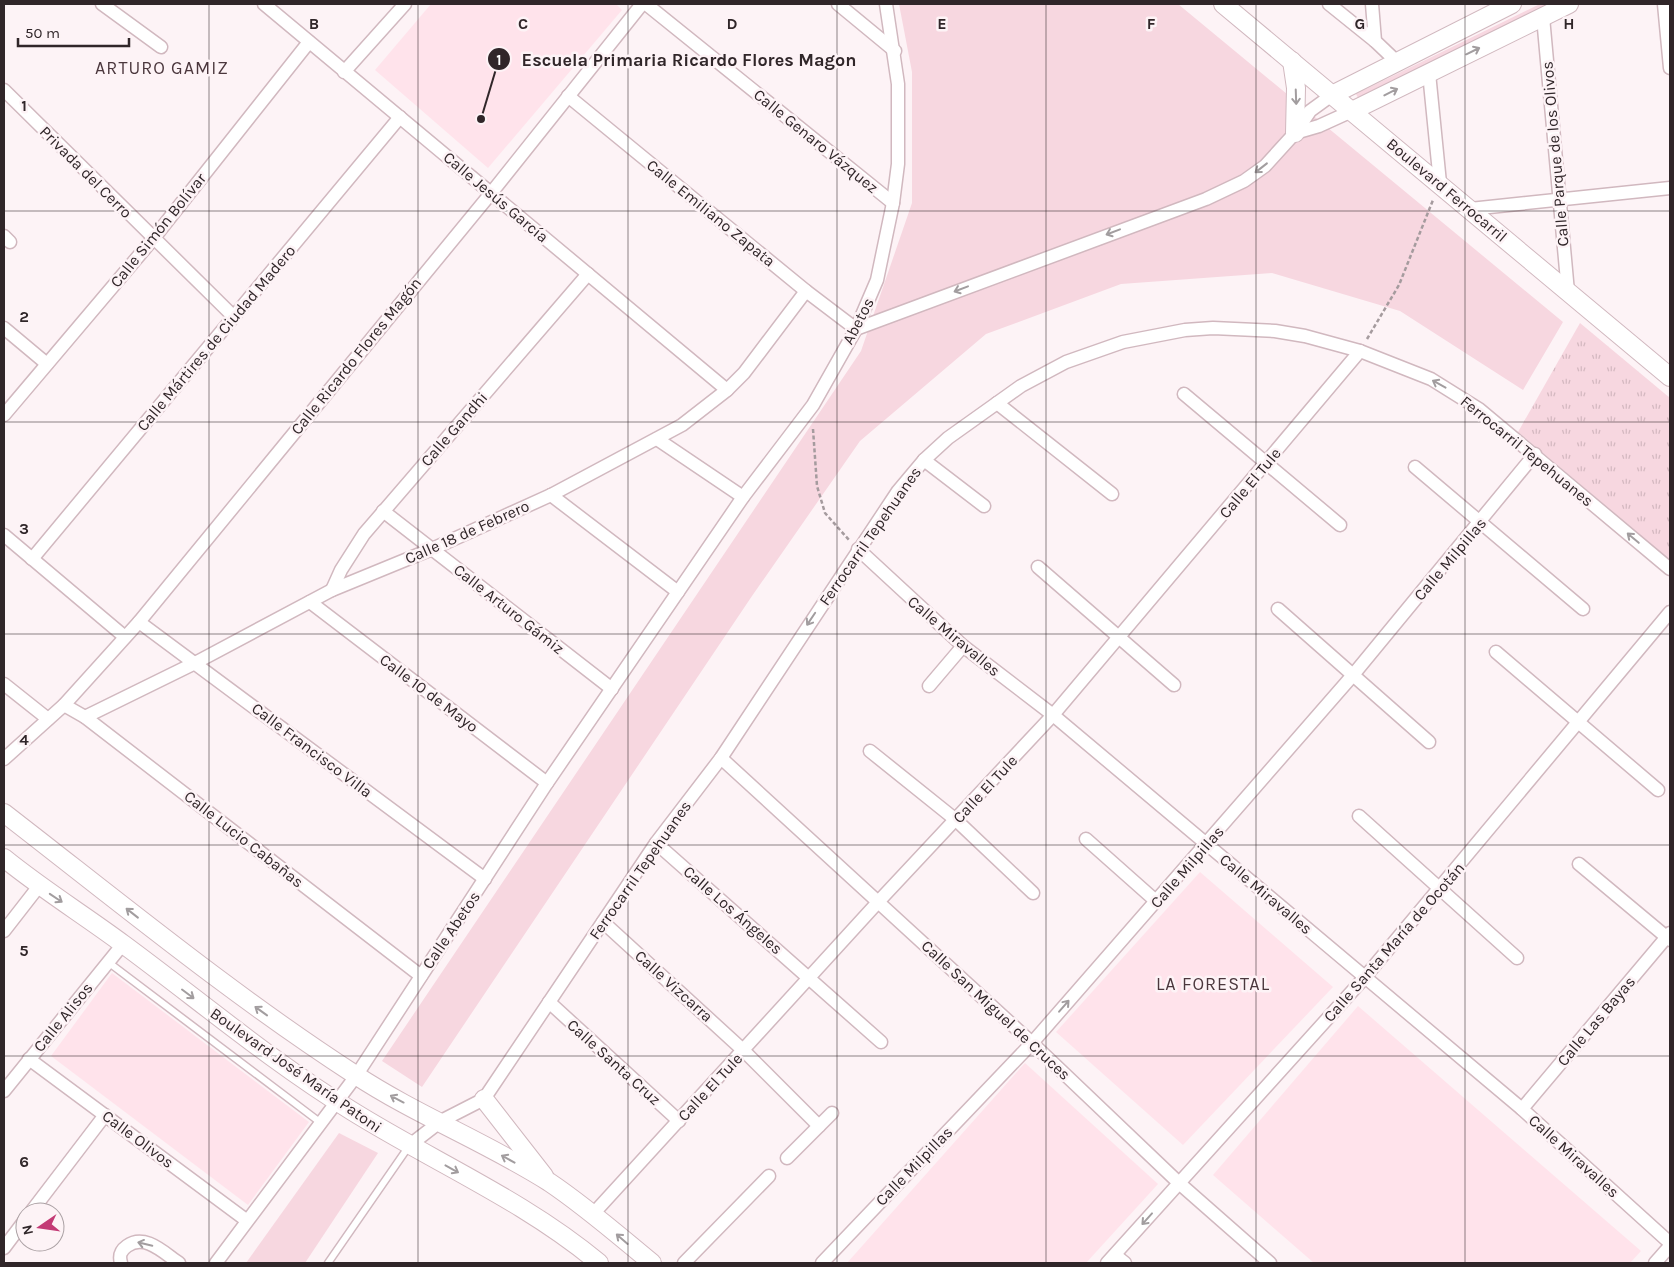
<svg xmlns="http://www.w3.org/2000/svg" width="1674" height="1267" font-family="Karla,sans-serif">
  <defs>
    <pattern id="park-tufts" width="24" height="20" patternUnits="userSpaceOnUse" patternTransform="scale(1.25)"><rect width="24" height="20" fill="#f7d7e0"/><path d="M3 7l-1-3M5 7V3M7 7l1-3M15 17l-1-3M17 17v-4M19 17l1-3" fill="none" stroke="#d4b8c0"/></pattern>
  </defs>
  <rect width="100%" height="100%" fill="#fdf3f6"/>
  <!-- built -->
  <g fill="#ffe3eb">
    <path d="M431 4H616L622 10 488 168 375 70Z"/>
    <path d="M1200 872 1333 987 1183 1145 1056 1032Z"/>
    <path d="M112 973 309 1122 248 1205 51 1056Z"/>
    <path d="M1358 1006 1641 1251 1630 1263H1314L1213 1175Z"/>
    <path d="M1025 1063 1158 1184 1086 1263H847Z"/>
  </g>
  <!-- grass -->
  <g fill="#f7d7e0">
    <path d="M899 4H1178L1563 322 1523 390 1400 311 1272 273 1121 284 986 334 860 441 752 596 422 1087 382 1061 861 351 912 203V72Z"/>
    <path d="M1540 4H1557L1359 100 1356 94Z"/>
    <path d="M339 1133 378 1153 305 1263H246Z"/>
  </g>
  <!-- park -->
  <path fill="url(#park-tufts)" d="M1580 323 1670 398V560L1518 432Z"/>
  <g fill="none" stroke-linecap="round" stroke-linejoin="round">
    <!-- service casing -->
    <g stroke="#d1b8bf" stroke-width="9">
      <g id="service">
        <path d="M108 962 321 1123"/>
        <path d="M328 1263 409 1146"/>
      </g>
    </g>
    <!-- minor casing -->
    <g stroke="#d1b8bf" stroke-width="15">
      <g id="minor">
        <path d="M102 4 161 47"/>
        <path d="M264 4 727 390"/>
        <path d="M646 4 893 203"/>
        <path d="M838 4 895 51"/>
        <path d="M1329 4 1375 41"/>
        <path d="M1372 4 1375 41 1396 61"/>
        <path d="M1664 4 1670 68"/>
        <path d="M1543 17 1568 292"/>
        <path d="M344 72 405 4"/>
        <path d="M1429 73 1440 183"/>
        <path d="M4 90 233 316"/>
        <path d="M568 96 806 291 856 329 1206 199 1244 181 1265 166 1295 133 1310 111 1332 95"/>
        <path d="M1295 133 1319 126 1352 111"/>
        <path d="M1470 209 1670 188"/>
        <path d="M4 236 10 242"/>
        <path d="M4 328 47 364"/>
        <path d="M1184 394 1340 525"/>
        <path d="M997 403 1112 494"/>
        <path d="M4 415 153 239 309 42"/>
        <path d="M657 439 743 497"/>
        <path d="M924 460 984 506"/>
        <path d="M1415 467 1583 609"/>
        <path d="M551 495 678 592"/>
        <path d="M383 511 612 689"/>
        <path d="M4 535 125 637"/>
        <path d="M858 549 963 646 1053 715 1522 1109 1670 1243"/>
        <path d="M32 559 400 117"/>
        <path d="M1038 567 1174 685"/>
        <path d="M332 590 341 570 364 534 588 274"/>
        <path d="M310 602 547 783"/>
        <path d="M1278 609 1429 742"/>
        <path d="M139 622 485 879"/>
        <path d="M1496 652 1658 790"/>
        <path d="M4 684 48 719"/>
        <path d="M929 686 963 646"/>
        <path d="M64 705 85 717 421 976"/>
        <path d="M85 717 195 663 332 590 432 549 551 495 682 425 727 390 744 373 806 291"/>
        <path d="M870 751 956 820 1033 893"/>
        <path d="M721 758 1032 1043 1179 1183 1270 1263"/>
        <path d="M4 759 64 705 139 622 492 192 642 4"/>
        <path d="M1359 816 1517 958"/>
        <path d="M1086 839 1157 902"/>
        <path d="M656 843 881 1042"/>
        <path d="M1579 864 1670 940"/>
        <path d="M603 922 744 1051 819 1126"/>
        <path d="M4 931 39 886"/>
        <path d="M549 1002 679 1121"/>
        <path d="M29 1059 246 1220"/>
        <path d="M4 1091 123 944"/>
        <path d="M1522 1109 1670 933"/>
        <path d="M410 1145 441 1121 484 1099 656 843 721 758 898 491 924 460 948 438 1021 386 1066 362 1123 342 1185 330 1213 328 1275 331 1305 336 1360 351 1431 379 1479 409 1670 569"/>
        <path d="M787 1158 832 1113"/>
        <path d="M31 1212 105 1115"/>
        <path d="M594 1213 879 901 1053 715 1360 351"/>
        <path d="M4 1248 25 1220"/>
        <path d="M1115 1255 1125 1263"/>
        <path d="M121 1263C119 1256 120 1251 127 1246 145 1233 164 1253 179 1263"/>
        <path d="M216 1263 356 1076 547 783 743 497 813 405 856 329 877 280 893 203 898 164V84L886 4"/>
        <path d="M684 1263 769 1176"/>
        <path d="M822 1263 1032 1043 1353 675 1535 454"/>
        <path d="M1107 1263 1365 977 1670 612"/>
        <path d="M1655 1263 1670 1246"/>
      </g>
    </g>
    <!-- secondary casing -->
    <g stroke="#d1b8bf" stroke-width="20">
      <g id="secondary">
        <path d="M1223 4 1670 377"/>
        <path d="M1292 61 1296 88 1295 133"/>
        <path d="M1332 95 1512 4"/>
        <path d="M1352 111 1569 4"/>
        <path d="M4 813C119 902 232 995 354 1074 416 1115 486 1142 549 1182 585 1206 618 1235 652 1263"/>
        <path d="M4 858C42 889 84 915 123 944 199 1000 272 1062 352 1111 434 1162 525 1201 599 1263"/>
        <path d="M484 1099 544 1176"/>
      </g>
    </g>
    <!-- path -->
    <g stroke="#a59b9e" stroke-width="2.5" stroke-dasharray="4 2.5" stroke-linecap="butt">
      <path d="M1367 339 1399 285 1433 200"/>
      <path d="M813 429 817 486 825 513 849 540"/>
    </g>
    <!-- service -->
    <use href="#service" stroke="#fff" stroke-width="6"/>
    <!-- minor -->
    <use href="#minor" stroke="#fff" stroke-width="12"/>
    <!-- secondary -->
    <use href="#secondary" stroke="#fff" stroke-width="18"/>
  </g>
  <!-- one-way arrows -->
  <defs><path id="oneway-shaft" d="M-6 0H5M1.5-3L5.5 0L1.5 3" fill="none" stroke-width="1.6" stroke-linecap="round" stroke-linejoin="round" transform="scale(1.25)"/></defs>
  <g stroke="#a29d9f">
    <use href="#oneway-shaft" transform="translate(1473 51) rotate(-26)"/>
    <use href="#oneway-shaft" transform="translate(1391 92) rotate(-27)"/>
    <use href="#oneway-shaft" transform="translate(1296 97) rotate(88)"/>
    <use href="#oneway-shaft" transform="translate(1261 168) rotate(142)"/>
    <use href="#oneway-shaft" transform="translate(1113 232) rotate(159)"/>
    <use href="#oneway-shaft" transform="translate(961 289) rotate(159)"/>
    <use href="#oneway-shaft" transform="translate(1439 384) rotate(-151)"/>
    <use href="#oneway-shaft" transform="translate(1633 538) rotate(-140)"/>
    <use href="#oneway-shaft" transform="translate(811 619) rotate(124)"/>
    <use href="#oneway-shaft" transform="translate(56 898) rotate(34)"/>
    <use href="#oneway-shaft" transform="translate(132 913) rotate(-142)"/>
    <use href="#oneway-shaft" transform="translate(188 994) rotate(37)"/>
    <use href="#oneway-shaft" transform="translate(1064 1006) rotate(-49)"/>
    <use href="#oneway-shaft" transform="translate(261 1011) rotate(-144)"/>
    <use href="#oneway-shaft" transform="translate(397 1099) rotate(-152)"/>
    <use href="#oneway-shaft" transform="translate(508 1159) rotate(-151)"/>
    <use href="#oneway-shaft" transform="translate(452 1169) rotate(29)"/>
    <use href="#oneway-shaft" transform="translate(1147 1219) rotate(132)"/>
    <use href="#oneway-shaft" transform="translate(622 1239) rotate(-139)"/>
    <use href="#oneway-shaft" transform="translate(145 1244) rotate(-167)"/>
  </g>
  <!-- grid -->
  <path fill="none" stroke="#302629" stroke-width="1" stroke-opacity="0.55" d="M209 4V1263M418 4V1263M628 4V1263M837 4V1263M1046 4V1263M1256 4V1263M1465 4V1263M4 211H1670M4 422H1670M4 634H1670M4 845H1670M4 1056H1670"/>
  <g text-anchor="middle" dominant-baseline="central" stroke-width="5" stroke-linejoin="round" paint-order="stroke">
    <!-- street labels -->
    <g font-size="16" fill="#302629" stroke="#fdf3f6">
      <text transform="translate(816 141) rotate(39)">Calle Genaro Vázquez</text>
      <text transform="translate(1555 154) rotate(-95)">Calle Parque de los Olivos</text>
      <text transform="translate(86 172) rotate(45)">Privada del Cerro</text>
      <text transform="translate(1447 190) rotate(40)">Boulevard Ferrocarril</text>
      <text transform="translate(496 197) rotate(40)">Calle Jesús García</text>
      <text transform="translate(711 213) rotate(39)">Calle Emiliano Zapata</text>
      <text transform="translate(158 230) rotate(-51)">Calle Simón Bolívar</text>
      <text transform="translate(858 321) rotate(-63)">Abetos</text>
      <text transform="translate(216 338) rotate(-50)">Calle Mártires de Ciudad Madero</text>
      <text transform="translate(356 356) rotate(-51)">Calle Ricardo Flores Magón</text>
      <text transform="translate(454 429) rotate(-49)">Calle Gandhi</text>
      <text transform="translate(1527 451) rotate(39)">Ferrocarril Tepehuanes</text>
      <text transform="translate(1250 483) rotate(-50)">Calle El Tule</text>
      <text transform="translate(467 532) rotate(-24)">Calle 18 de Febrero</text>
      <text transform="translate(870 536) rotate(-55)">Ferrocarril Tepehuanes</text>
      <text transform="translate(1450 559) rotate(-50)">Calle Milpillas</text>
      <text transform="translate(509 609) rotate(38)">Calle Arturo Gámiz</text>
      <text transform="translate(954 636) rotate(40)">Calle Miravalles</text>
      <text transform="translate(429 693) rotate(37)">Calle 10 de Mayo</text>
      <text transform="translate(312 750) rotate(37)">Calle Francisco Villa</text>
      <text transform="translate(985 789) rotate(-47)">Calle El Tule</text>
      <text transform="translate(244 839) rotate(38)">Calle Lucio Cabañas</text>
      <text transform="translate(1187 867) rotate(-49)">Calle Milpillas</text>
      <text transform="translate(640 870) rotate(-55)">Ferrocarril Tepehuanes</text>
      <text transform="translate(1266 894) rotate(40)">Calle Miravalles</text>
      <text transform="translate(733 910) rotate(41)">Calle Los Ángeles</text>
      <text transform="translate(451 930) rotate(-56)">Calle Abetos</text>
      <text transform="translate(1394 942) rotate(-49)">Calle Santa María de Ocotán</text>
      <text transform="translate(674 986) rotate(42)">Calle Vizcarra</text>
      <text transform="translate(996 1010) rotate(43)">Calle San Miguel de Cruces</text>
      <text transform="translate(63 1017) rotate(-51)">Calle Alisos</text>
      <text transform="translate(1596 1021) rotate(-50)">Calle Las Bayas</text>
      <text transform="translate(614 1062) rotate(42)">Calle Santa Cruz</text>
      <text transform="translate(296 1070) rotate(35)">Boulevard José María Patoni</text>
      <text transform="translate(710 1087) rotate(-47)">Calle El Tule</text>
      <text transform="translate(138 1139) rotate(37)">Calle Olivos</text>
      <text transform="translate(1574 1156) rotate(42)">Calle Miravalles</text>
      <text transform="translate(914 1166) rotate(-46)">Calle Milpillas</text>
    </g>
    <!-- neighbourhood labels -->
    <g font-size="18" letter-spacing="1" fill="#4b373d" stroke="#fdf3f6">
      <text x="162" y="68">ARTURO GAMIZ</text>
      <text x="1213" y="984">LA FORESTAL</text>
    </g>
  </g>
  <g font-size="16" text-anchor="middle" font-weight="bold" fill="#302629" stroke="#fdf3f6" stroke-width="5" stroke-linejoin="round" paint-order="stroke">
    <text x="314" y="29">B</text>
    <text x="523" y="29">C</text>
    <text x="732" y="29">D</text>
    <text x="942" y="29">E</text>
    <text x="1151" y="29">F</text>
    <text x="1360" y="29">G</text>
    <text x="1569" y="29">H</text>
    <text x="24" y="111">1</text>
    <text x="24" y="322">2</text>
    <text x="24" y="534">3</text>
    <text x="24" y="745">4</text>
    <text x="24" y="956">5</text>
    <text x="24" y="1167">6</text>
  </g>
  <!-- callouts -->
  <path fill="none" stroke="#302629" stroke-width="2" d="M481 119L499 59"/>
  <g fill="#302629" stroke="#fdf3f6" stroke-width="2">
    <circle cx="481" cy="119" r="5"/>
    <circle cx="499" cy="59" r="12"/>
  </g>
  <g font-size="15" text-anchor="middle" font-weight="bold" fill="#fff">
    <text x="499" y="65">1</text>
  </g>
  <g font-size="18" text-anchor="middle" font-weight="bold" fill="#302629" stroke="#fdf3f6" stroke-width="5" stroke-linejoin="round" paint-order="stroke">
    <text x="689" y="66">Escuela Primaria Ricardo Flores Magon</text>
  </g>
  <!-- border -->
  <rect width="1674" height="1267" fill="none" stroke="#302629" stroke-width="10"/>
  <!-- north arrow -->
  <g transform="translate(40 1227) rotate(257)"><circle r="24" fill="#fdf3f6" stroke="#aba1a4"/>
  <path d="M0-4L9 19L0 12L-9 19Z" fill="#c33a75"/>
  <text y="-8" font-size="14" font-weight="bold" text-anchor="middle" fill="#302629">N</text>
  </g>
  <!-- scale -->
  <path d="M18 38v8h111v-8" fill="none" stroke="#302629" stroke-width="2.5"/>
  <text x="25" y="38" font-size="15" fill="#302629" stroke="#fdf3f6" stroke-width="4" paint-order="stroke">50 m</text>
</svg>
